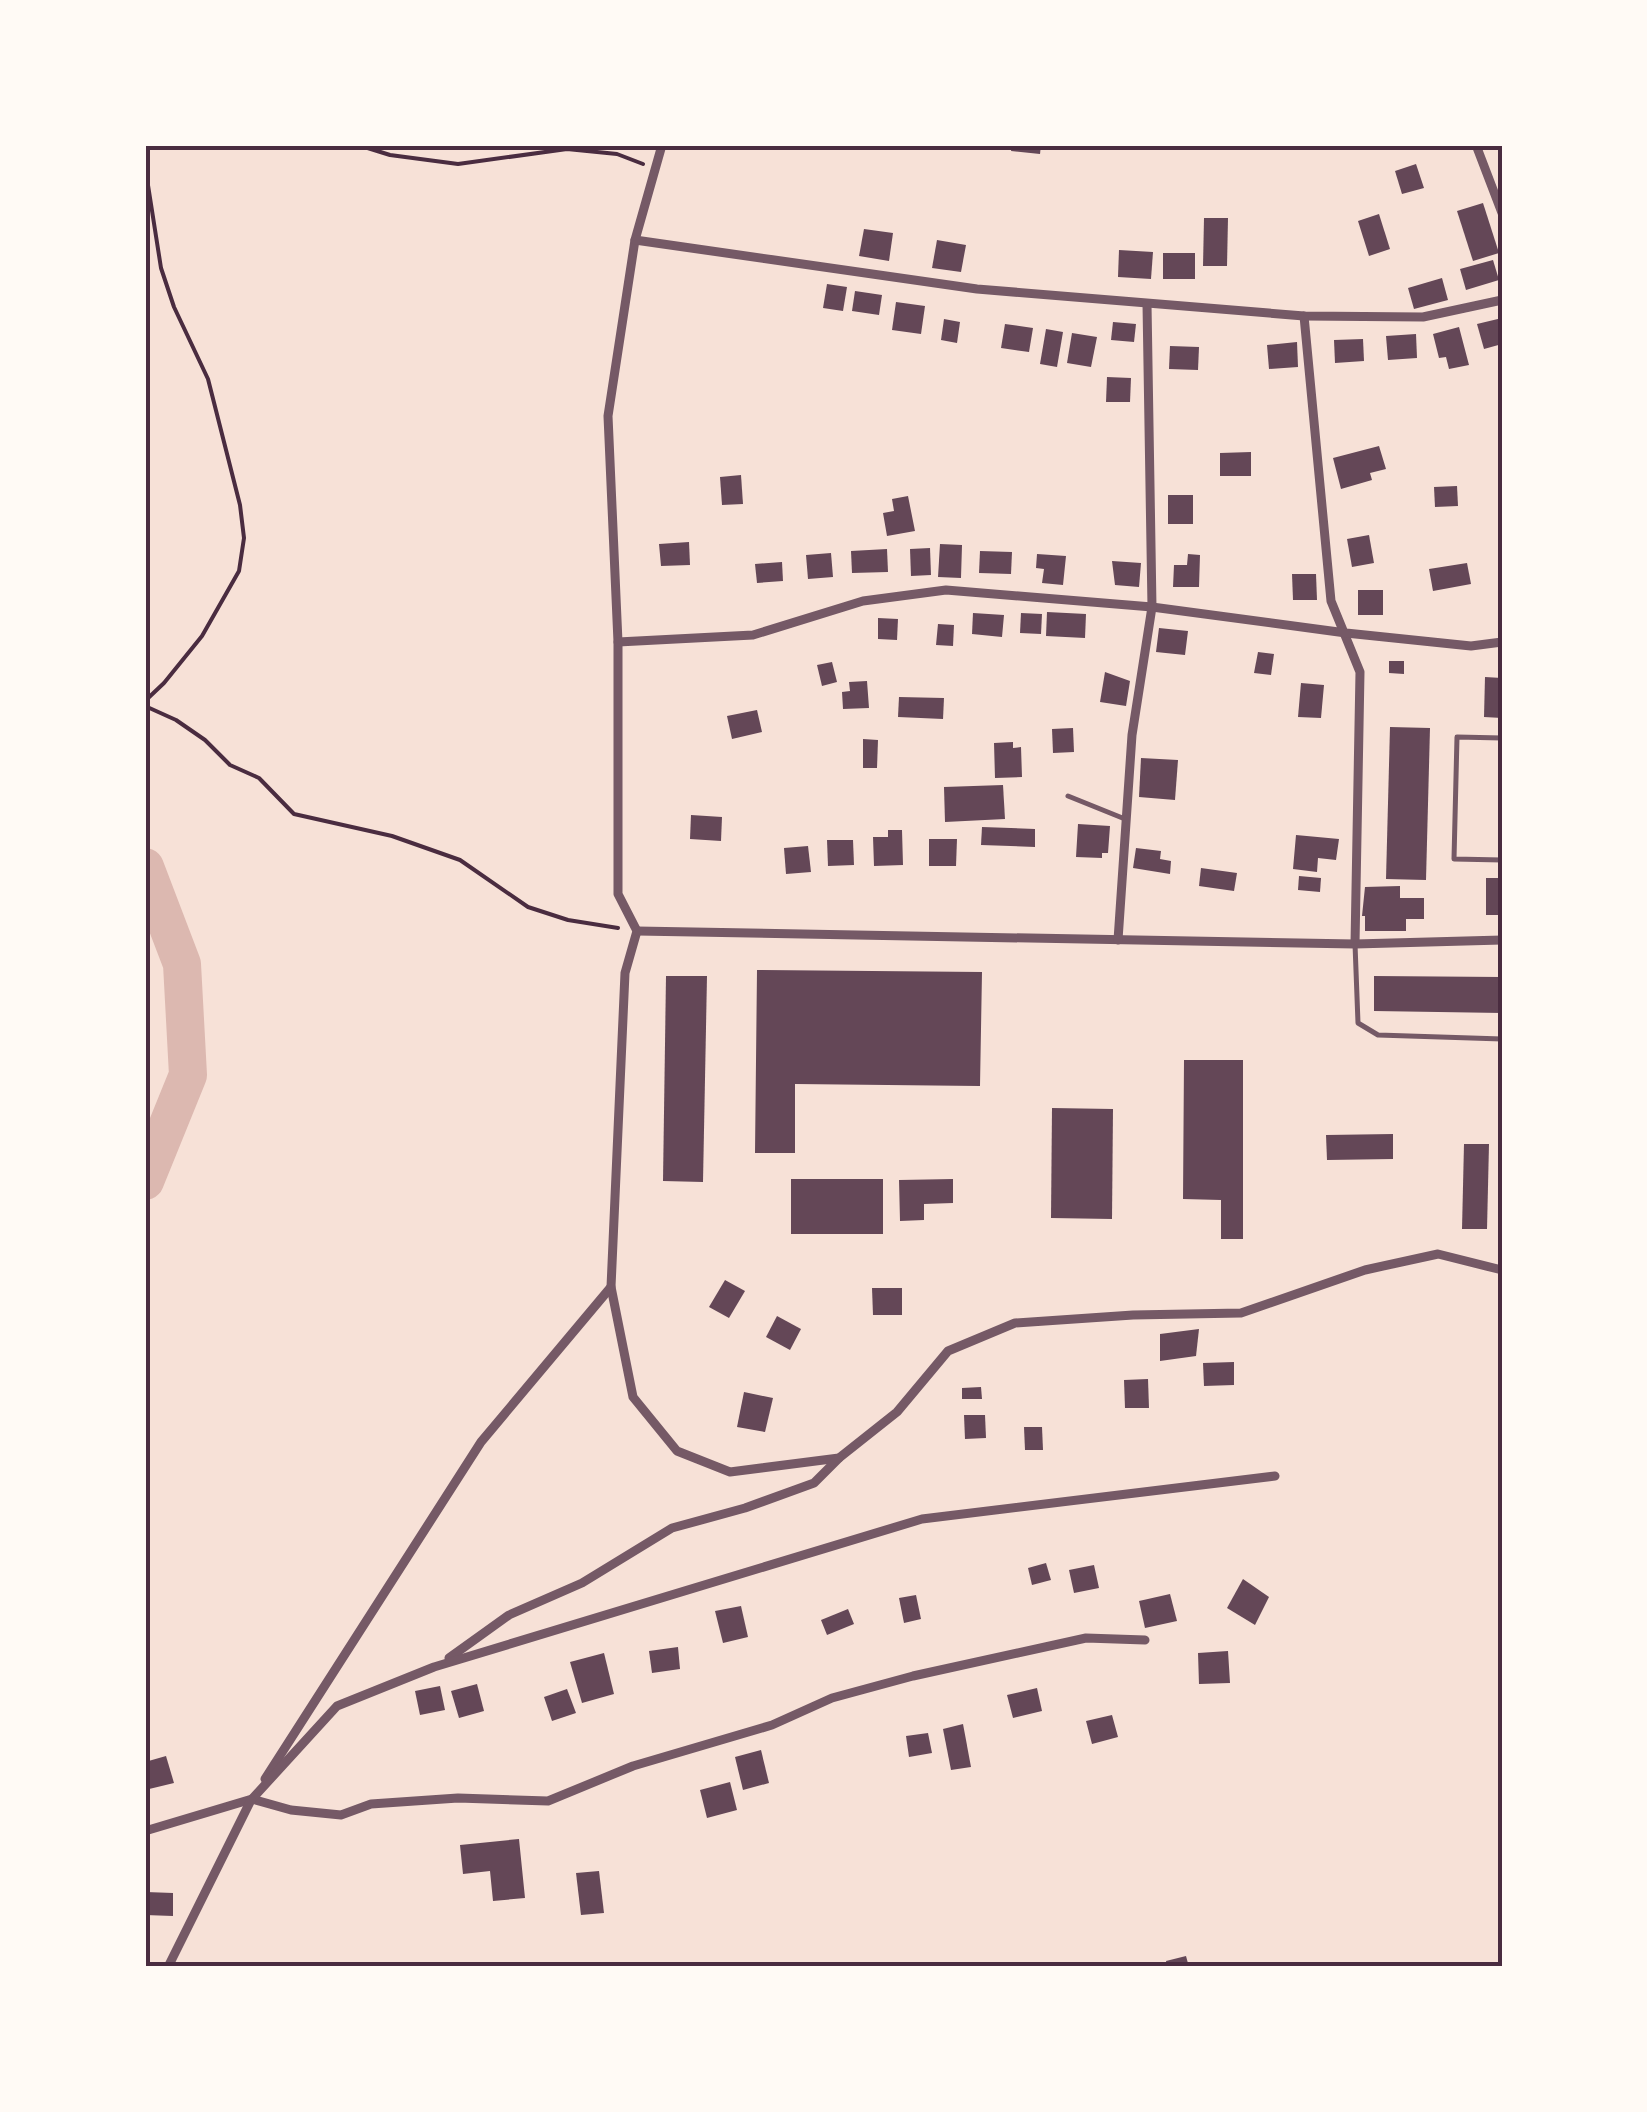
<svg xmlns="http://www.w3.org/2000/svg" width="1647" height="2112" font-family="Barlow,sans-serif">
  <rect width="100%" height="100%" fill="#f7e1d7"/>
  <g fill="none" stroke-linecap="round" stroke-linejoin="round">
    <!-- river -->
    <path stroke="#dcb8b0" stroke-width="38" d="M145 867 182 964 188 1075 145 1181"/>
  </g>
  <!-- building -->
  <g fill="#644757">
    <path d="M1012 145H1041L1040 154 1011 151Z"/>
    <path d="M1416 164 1424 188 1402 194 1395 171Z"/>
    <path d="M1483 203 1499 253 1473 261 1457 211Z"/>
    <path d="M1379 214 1390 249 1369 256 1358 221Z"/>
    <path d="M1204 218H1228L1227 266H1203Z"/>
    <path d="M864 229 893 233 889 261 859 256Z"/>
    <path d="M937 240 966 245 961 272 932 268Z"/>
    <path d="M1119 250 1153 252 1151 279 1118 277Z"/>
    <rect x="1163" y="253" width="32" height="26"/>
    <path d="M1493 260 1499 280 1466 290 1460 269Z"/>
    <path d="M1442 278 1448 300 1414 309 1408 288Z"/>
    <path d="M827 284 847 287 843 311 823 308Z"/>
    <path d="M855 291 882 295 879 315 852 311Z"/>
    <path d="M896 302 925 306 921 334 892 330Z"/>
    <path d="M1502 318V344L1484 349 1477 324Z"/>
    <path d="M944 319 960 322 957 343 941 340Z"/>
    <path d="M1113 322 1136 324 1134 342 1111 340Z"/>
    <path d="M1005 324 1033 328 1029 352 1001 348Z"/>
    <path d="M1459 327 1469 365 1449 369 1446 357 1439 358 1433 334Z"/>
    <path d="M1046 329 1063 332 1057 367 1040 364Z"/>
    <path d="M1072 333 1097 337 1091 367 1067 363Z"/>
    <path d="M1416 334 1417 358 1388 360 1386 336Z"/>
    <path d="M1363 339 1364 361 1335 363 1334 340Z"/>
    <path d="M1297 342 1298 367 1269 369 1267 345Z"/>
    <path d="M1170 346 1199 347 1198 370 1169 369Z"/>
    <path d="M1107 377 1131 378 1130 402H1106Z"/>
    <path d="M1379 446 1386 469 1370 473 1372 480 1341 489 1333 458Z"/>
    <path d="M1251 452V476H1220V453Z"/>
    <path d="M741 475 743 504 722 505 720 477Z"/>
    <path d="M1457 486 1458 506 1435 507 1434 487Z"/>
    <rect x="1168" y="495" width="25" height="29"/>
    <path d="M908 496 915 531 887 536 883 513 894 511 892 499Z"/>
    <path d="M1369 535 1374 563 1352 567 1347 539Z"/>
    <path d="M689 542 690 565 661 566 659 544Z"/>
    <path d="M940 544 962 545 961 578 938 577Z"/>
    <path d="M930 548 931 575 911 576 910 549Z"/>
    <path d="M887 549 888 572 852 573 851 551Z"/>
    <path d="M980 551 1012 552 1011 574 979 573Z"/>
    <path d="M831 553 833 577 808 579 806 555Z"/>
    <path d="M1037 554 1066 556 1063 585 1042 583 1044 569 1036 568Z"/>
    <path d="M1188 554 1200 555 1199 587H1173L1174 565H1187Z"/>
    <path d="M1112 561 1141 563 1139 587 1115 585Z"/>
    <path d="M782 562 783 581 757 583 755 564Z"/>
    <path d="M1467 563 1471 584 1433 591 1429 569Z"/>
    <path d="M1292 574H1316L1317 600H1293Z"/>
    <rect x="1358" y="590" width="25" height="25"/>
    <path d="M1047 612 1086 614 1085 638 1046 636Z"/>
    <path d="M973 613 1004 615 1002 637 972 634Z"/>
    <path d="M1021 613 1042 614 1041 634 1020 633Z"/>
    <path d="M878 618 898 619 897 640 878 639Z"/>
    <path d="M938 624 954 625 953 646 936 645Z"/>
    <path d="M1159 628 1188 631 1185 655 1156 652Z"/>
    <path d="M1258 652 1274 654 1271 675 1254 673Z"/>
    <path d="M1389 661H1404V674L1389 673Z"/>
    <path d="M832 662 837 682 822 686 817 665Z"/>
    <path d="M1105 672 1130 681 1126 706 1100 702Z"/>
    <path d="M1485 677 1502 678V718L1484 717Z"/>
    <path d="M867 681 869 708 843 709 842 692 850 691 849 682Z"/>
    <path d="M1301 683 1324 685 1321 718 1298 717Z"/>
    <path d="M899 697 944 698 943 719 898 717Z"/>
    <path d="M757 710 762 732 732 739 727 716Z"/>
    <path d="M1390 727 1430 728 1426 880 1386 879Z"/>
    <path d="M1073 728 1074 752 1053 753 1052 729Z"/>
    <path d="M863 739 878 740 877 768H863Z"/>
    <path d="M1013 742V748L1021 747 1022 777 995 778 994 743Z"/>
    <path d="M1141 758 1178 760 1175 800 1139 797Z"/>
    <path d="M1003 785 1005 819 945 822 944 787Z"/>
    <path d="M691 815 722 817 721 841 690 839Z"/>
    <path d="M1078 824 1110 826 1108 853H1102V858L1076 857Z"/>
    <path d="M982 827 1035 829V847L981 845Z"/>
    <path d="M888 830H902L903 865 874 866 873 837H888Z"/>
    <path d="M1296 835 1339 839 1336 860 1318 858 1317 872 1293 869Z"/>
    <path d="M929 839H957L956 866H929Z"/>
    <path d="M827 840H853L854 865 828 866Z"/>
    <path d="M808 846 811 872 786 874 784 848Z"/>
    <path d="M1136 848 1161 851 1160 859 1171 861 1170 874 1133 868Z"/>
    <path d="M1201 868 1237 873 1234 891 1199 886Z"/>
    <path d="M1299 876 1321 878 1320 892 1298 890Z"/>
    <rect x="1486" y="878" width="16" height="37"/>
    <path d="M1400 886V898H1424V919H1406V931H1365V916H1362L1365 887Z"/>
    <path d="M757 970 982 972 980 1086 795 1084V1153H755Z"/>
    <path d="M666 976H707L703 1182 663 1181Z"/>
    <path d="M1374 976 1502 977V1013L1374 1011Z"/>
    <path d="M1184 1060H1243V1239H1221V1200L1183 1199Z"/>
    <path d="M1052 1108 1113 1109 1112 1219 1051 1218Z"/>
    <path d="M1393 1134V1159L1327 1160 1326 1135Z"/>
    <path d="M1464 1144H1489L1487 1229H1462Z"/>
    <rect x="791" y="1179" width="92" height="55"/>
    <path d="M953 1179V1203L924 1204V1220L900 1221 899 1180Z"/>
    <path d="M725 1280 745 1291 729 1318 709 1307Z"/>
    <path d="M872 1288H902V1315H873Z"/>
    <path d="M777 1316 801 1329 790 1350 766 1337Z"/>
    <path d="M1199 1329 1196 1356 1160 1361V1334Z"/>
    <path d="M1234 1362V1385L1204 1386 1203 1363Z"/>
    <path d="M1148 1379 1149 1408H1125L1124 1380Z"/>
    <path d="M981 1387 982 1399H962V1388Z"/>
    <path d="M744 1392 773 1398 765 1432 737 1427Z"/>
    <path d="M964 1415H985L986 1438 965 1439Z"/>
    <path d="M1024 1427H1042L1043 1450H1025Z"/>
    <path d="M1046 1563 1051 1580 1032 1585 1028 1568Z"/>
    <path d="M1094 1565 1099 1588 1074 1593 1069 1570Z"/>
    <path d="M1243 1579 1269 1597 1255 1625 1227 1608Z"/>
    <path d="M1170 1594 1177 1621 1145 1628 1139 1601Z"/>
    <path d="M916 1595 921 1619 904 1623 899 1598Z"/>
    <path d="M741 1606 748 1637 723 1643 715 1611Z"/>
    <path d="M848 1609 854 1624 827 1635 821 1620Z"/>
    <path d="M678 1647 680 1669 652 1673 649 1651Z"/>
    <path d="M1228 1651 1230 1683 1199 1684 1198 1653Z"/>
    <path d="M604 1653 614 1694 582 1703 570 1662Z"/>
    <path d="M477 1684 484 1711 459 1718 451 1691Z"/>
    <path d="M440 1686 445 1710 420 1715 415 1691Z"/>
    <path d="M1037 1688 1042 1711 1013 1718 1007 1695Z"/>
    <path d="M567 1689 576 1713 552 1721 544 1697Z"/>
    <path d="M1112 1715 1118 1737 1092 1744 1086 1721Z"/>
    <path d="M963 1724 971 1767 951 1770 943 1729Z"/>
    <path d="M928 1733 932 1753 909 1757 906 1736Z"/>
    <path d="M761 1750 769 1783 743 1790 735 1757Z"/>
    <path d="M166 1756 174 1783 145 1790V1762Z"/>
    <path d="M730 1782 737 1810 707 1818 700 1790Z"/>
    <path d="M519 1839 525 1898 493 1901 490 1871 463 1874 460 1845Z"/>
    <path d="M599 1871 604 1913 581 1915 576 1873Z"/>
    <path d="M146 1892 173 1893V1916L145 1915Z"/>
    <path d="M1186 1956 1189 1967H1167L1166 1961Z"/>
  </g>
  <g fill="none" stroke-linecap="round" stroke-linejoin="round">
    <!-- path -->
    <g stroke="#4a2c40" stroke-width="4">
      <path d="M358 145 390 155 458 164 567 149 617 154 643 164"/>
      <path d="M145 166 161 268 174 307 208 379 240 505 244 538 239 571 202 636 164 683 145 701"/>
      <path d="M145 706 176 720 205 740 230 765 259 778 294 814 392 836 460 860 528 907 568 920 618 928"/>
    </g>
    <!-- service -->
    <g stroke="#755966" stroke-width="5">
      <path d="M1502 738 1457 737 1454 859 1502 860"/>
      <path d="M1068 796 1125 819"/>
      <path d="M1355 944 1358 1023 1378 1035 1502 1039"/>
    </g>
    <!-- minor -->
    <g stroke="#755966" stroke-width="9">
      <path d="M662 145 635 240 608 416 618 642V894L637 931 625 973 611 1287 633 1397 677 1451 730 1472 839 1458 897 1412 948 1351 1015 1323 1133 1315 1241 1313 1365 1270 1438 1254 1502 1270"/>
      <path d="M1476 145 1502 213"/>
      <path d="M635 240 977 289 1304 316 1423 317 1502 300"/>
      <path d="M1304 316 1331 601 1360 672 1355 944"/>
      <path d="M618 642 753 635 863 601 946 590 1152 607 1346 633 1471 646 1502 642"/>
      <path d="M637 931 1355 944 1502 940"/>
      <path d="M1118 940 1132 735 1152 607 1147 304"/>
      <path d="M449 1658 509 1615 582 1583 672 1528 745 1508 814 1483 839 1458"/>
      <path d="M265 1779 481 1442 611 1287"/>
      <path d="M252 1799 291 1810 341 1815 371 1804 458 1798 548 1801 633 1766 772 1725 832 1698 913 1676 1086 1638 1145 1640"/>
      <path d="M145 1831 252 1799 337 1706 434 1667 922 1519 1275 1476"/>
      <path d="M168 1967 251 1800"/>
    </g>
  </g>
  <!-- border -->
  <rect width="1647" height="2112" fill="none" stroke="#fffaf5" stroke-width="295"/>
  <rect x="148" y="148" width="1352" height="1816" fill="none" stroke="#4a2c40" stroke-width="4"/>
</svg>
